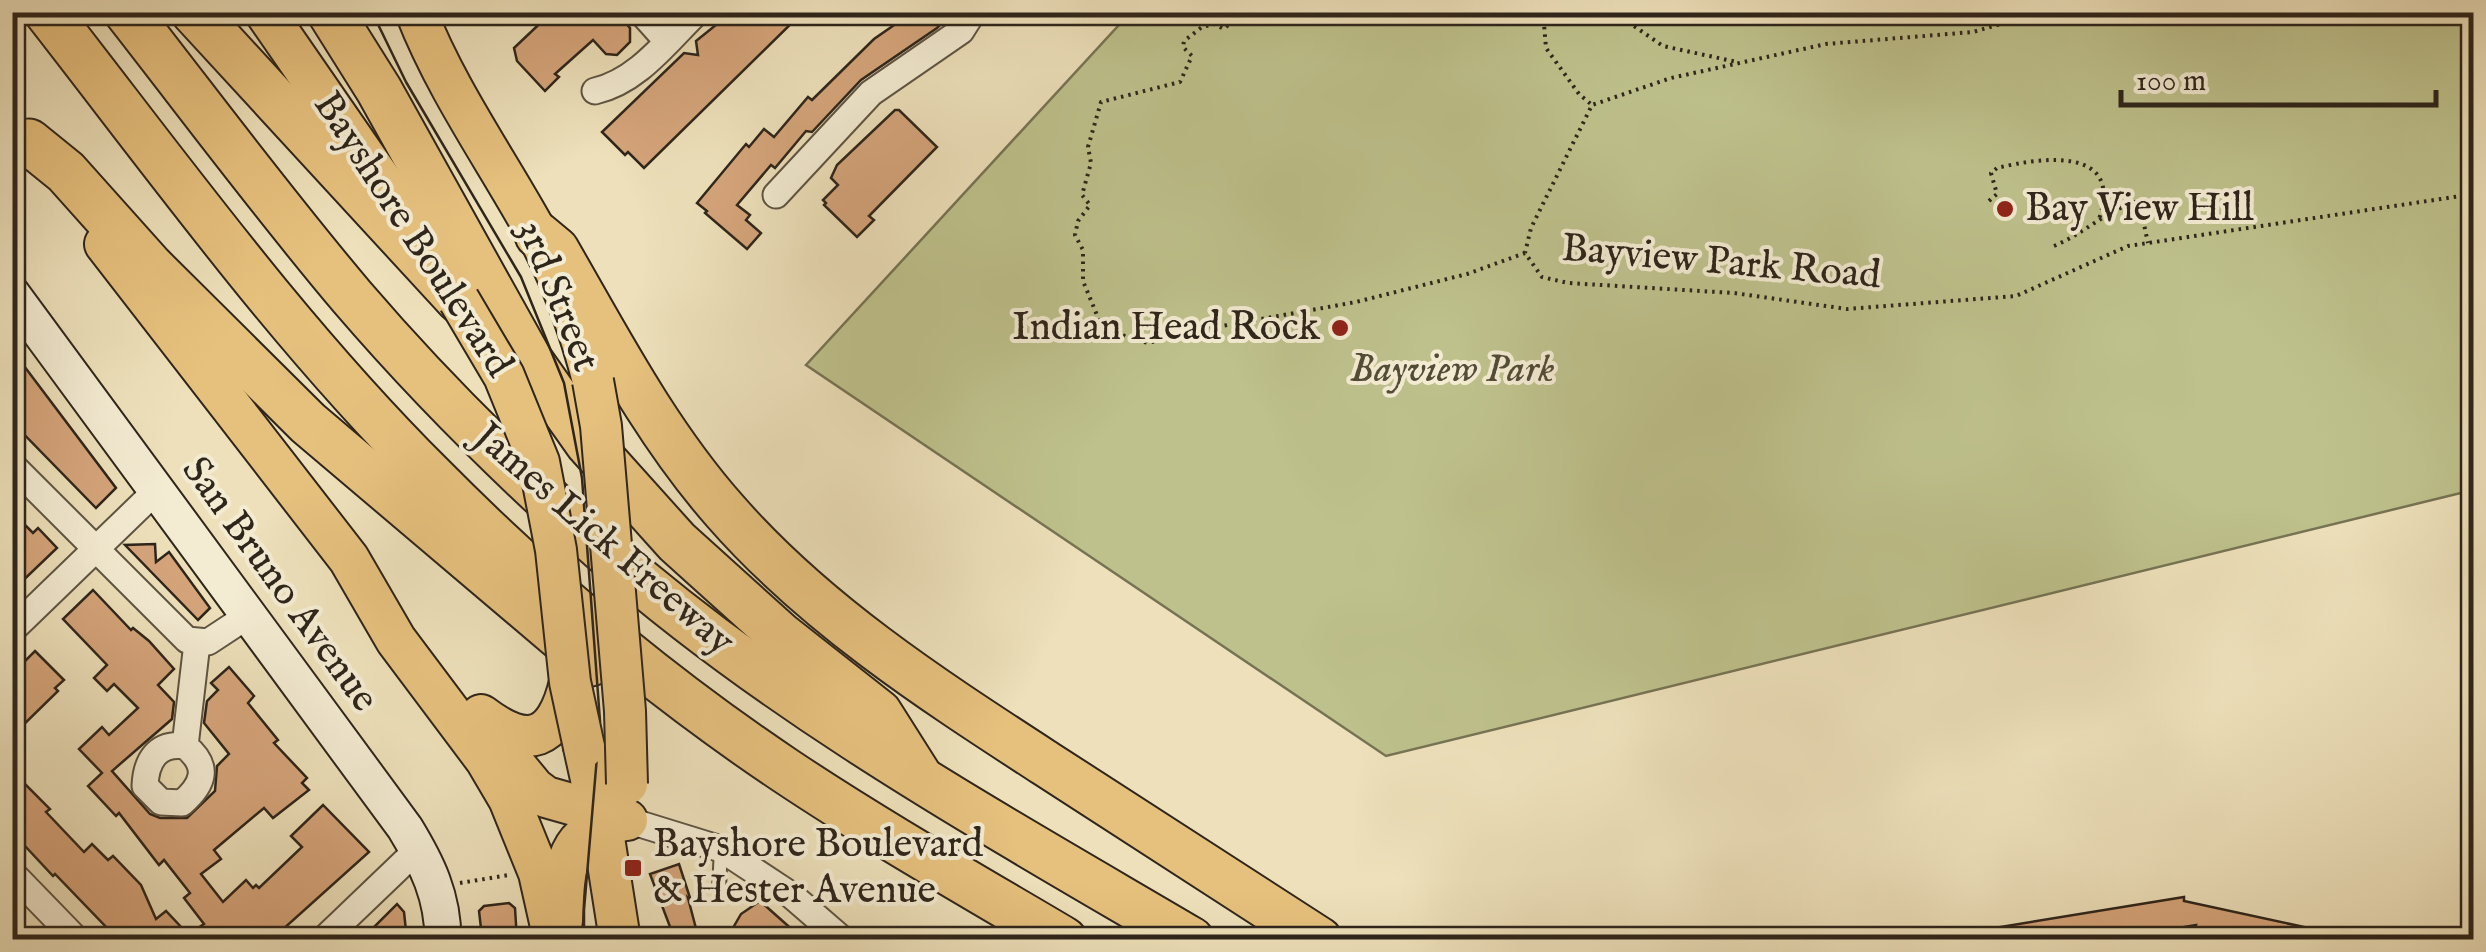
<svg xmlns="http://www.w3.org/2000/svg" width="2486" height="952" font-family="'IM FELL English',serif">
  <rect width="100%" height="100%" fill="#ede0ba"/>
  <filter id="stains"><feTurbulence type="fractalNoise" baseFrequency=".002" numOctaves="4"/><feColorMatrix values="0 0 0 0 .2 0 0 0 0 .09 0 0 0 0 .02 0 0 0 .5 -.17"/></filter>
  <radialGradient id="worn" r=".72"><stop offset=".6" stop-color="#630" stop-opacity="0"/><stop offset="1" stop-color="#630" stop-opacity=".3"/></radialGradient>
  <!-- green -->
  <path fill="#bec18c" stroke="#767354" stroke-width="2.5" d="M1130 13H2473V490L1386 756 806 365Z"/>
  <!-- building -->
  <g fill="#d5a47a" stroke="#2e251b" stroke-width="2.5">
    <path d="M552 12H567L576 22 586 12H616L630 28V42L617 55 606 54 593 40 555 74 559 77 545 91 517 61 514 48Z"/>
    <path d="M732 12H803L644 168 628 152 625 155 602 132 684 53 698 55 696 41Z"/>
    <path d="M913 12H953L937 28 861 80 812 132 806 131 775 168 771 165 737 205 750 215 746 220 761 233 747 249 705 213 707 211 697 203 746 144 749 147 764 129 774 137 808 97 812 100 874 39Z"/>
    <path d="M895 110H899L937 147 869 216 874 220 857 237 824 205 826 203 823 200 838 185 831 178 837 165Z"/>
    <path d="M12 350 116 488 96 508 12 422Z"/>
    <path d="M12 512 33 533 38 528 57 548 12 591Z"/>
    <path d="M155 544 156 562 169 552 210 608 198 620 125 545Z"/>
    <path d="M93 590 131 630 133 628 149 641 174 669 158 685 174 702 172 719 112 771 150 814 160 818H187L215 791 217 766 229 754 204 723 207 701 218 690 211 683 229 667 254 696 248 703 278 740 274 743 307 778 302 783 309 790 273 818 264 808 214 850 221 859 201 874 223 902 246 880 253 888 256 885 259 888 302 847 291 836 323 805 369 852 271 940H215L201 926 204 924 184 898 190 893 164 860 159 865 119 813 116 816 88 786 102 773 79 749 102 727 109 735 138 708 114 684 107 691 94 678 107 665 63 619Z"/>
    <path d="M35 651 64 680 55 688 58 691 12 736V681L20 674 16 670Z"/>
    <path d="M12 771 50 809 46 812 84 852 92 844 108 860 113 856 141 885 156 919 166 911 183 929 173 940H93L91 933 107 928 55 874 53 876 12 832Z"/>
    <path d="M679 864 691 901 688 898 699 940H675L650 874Z"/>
    <path d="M2184 897V901L2327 932 2326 940H2225L2194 933 2196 925 2106 940H1983L1982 930Z"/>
    <path d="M760 901 804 940H726L741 914Z"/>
    <path d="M509 903 515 908 517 940H471L481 928 479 911 484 906Z"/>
    <path d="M397 904 404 912 407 940H361Z"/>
  </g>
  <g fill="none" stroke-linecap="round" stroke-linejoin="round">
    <!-- lane casing -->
    <g stroke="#5e5443" stroke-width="16">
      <path id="lane" d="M719 888 721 849"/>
    </g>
    <!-- street casing -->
    <g stroke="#5e5443" stroke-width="29">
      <g id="street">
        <path d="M641 12 667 41"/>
        <path d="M595 91C638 81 666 42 697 12"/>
        <path d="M776 195 871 93 961 31 973 12"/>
        <path d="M12 465 187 640 208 642 249 615"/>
        <path d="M12 630 159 488"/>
        <path d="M185 746C157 742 146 761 145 786L161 802 182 803C204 784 210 766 185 746L197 643"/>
        <path d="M627 820 721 849 791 895 843 940"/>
        <path d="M12 873 77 940"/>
        <path d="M323 940 418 849"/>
      </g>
    </g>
    <!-- secondary casing -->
    <g stroke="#2e251b" stroke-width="39">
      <path id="secondary" d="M12 294 405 828C427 864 443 896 443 940"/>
    </g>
    <!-- primary casing -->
    <g stroke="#2e251b" stroke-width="44">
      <g id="primary">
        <path d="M265 12 426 245"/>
        <path d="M416 12C446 89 495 158 535 230 561 277 580 330 593 381"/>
        <path d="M105 244 349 559 396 640 486 760 509 799 539 873 554 940"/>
        <path d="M481 715C528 751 556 741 570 682"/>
        <path d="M584 747 604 838 620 940"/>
        <path d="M501 748 534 788 546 797 627 820"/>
        <path d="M562 921C564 870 563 830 621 821"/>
      </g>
    </g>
    <!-- highway casing -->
    <g stroke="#2e251b" stroke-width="49">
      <g id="highway">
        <path d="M47 12C171 171 289 335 432 477 540 586 659 686 786 771 876 831 971 885 1064 940"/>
        <path d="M127 12C202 108 274 205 352 297 430 388 516 473 607 553 784 708 989 821 1191 940"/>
        <path d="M194 12 459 300"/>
        <path d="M330 12 379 90 530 361 588 443 677 542 780 635 879 713 917 773"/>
        <path d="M29 142 66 172 151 267 308 423 591 663"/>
        <path d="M538 235 556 250C608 340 656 433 725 511 815 614 931 689 1045 763 1137 822 1228 881 1319 940"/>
      </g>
    </g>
    <!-- path -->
    <g stroke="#2e251b" stroke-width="4" stroke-dasharray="2.5 5" stroke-linecap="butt">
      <path d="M1232 12V21L1224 29 1214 24 1202 27 1184 41 1183 47 1192 56 1180 82 1101 102 1088 147 1091 163 1082 195 1090 205 1078 221 1075 235 1083 250V281L1099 320 1126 337 1148 343 1200 330 1356 302 1467 274 1525 253"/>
      <path d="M1543 12 1546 48 1579 94 1592 105"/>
      <path d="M1639 12 1634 26 1663 46 1737 62"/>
      <path d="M2042 12 1973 32 1826 44 1671 78 1592 105 1531 228 1525 253 1542 277 1568 283 1734 293 1847 309 2016 296 2128 246 2474 194"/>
      <path d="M1989 201 1997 194 1991 173 1997 168C2042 157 2124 146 2099 219"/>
      <path d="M2054 246C2083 234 2105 212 2135 202L2140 206 2148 243"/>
      <path d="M460 883 509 875"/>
    </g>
    <!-- lane -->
    <use href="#lane" stroke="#f3ebd2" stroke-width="12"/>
    <!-- street -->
    <use href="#street" stroke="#f3ebd2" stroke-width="25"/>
    <!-- secondary -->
    <use href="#secondary" stroke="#f3ebd2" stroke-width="35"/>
    <!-- primary -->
    <use href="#primary" stroke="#e6c07d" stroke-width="40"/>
    <!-- highway -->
    <use href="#highway" stroke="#e6c07d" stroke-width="45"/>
    <!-- tram -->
    <path stroke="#2e251b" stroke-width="2.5" d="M372 12 406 82 521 277 564 383 582 478 600 721 584 910V940"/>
    <!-- primary-bridge casing -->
    <g stroke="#2e251b" stroke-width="44" stroke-linecap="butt">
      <g id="primary-bridge">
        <path d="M459 300 504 376 539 462 556 550 570 682 584 747"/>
        <path d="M593 381 601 426 625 711 627 784"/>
      </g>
    </g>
    <!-- primary-bridge -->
    <use href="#primary-bridge" stroke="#e6c07d" stroke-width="40"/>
  </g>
  <!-- markers -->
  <g fill="#8f2418" stroke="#f3ebd2" stroke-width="4">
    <circle cx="2005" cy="209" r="10"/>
    <circle cx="1340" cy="328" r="10"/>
    <rect x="623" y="858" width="20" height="20" rx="5"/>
  </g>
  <g text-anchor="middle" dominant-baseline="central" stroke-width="8" stroke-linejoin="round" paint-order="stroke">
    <!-- poi labels -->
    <g font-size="40" fill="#2e251b" stroke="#f3ebd2" text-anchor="start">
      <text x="2025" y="209">Bay View Hill</text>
      <text x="1320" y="328" text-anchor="end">Indian Head Rock</text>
      <text x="653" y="845">Bayshore Boulevard<tspan x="653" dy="46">&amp; Hester Avenue</tspan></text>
    </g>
    <!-- street labels -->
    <g font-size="40" fill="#2e251b" stroke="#f3ebd2">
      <text transform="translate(412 235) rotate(57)">Bayshore Boulevard</text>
      <text transform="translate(1721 263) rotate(5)">Bayview Park Road</text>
      <text transform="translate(557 296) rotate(68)">3rd Street</text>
      <text transform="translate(603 540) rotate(41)">James Lick Freeway</text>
      <text transform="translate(279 585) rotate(54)">San Bruno Avenue</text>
    </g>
    <!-- park labels -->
    <g font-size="40" font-style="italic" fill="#524c37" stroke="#f3ebd2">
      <text x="1452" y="370">Bayview Park</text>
    </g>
  </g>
  <!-- margin -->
  <rect width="2486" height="952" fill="none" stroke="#ede0ba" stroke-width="50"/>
  <rect x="15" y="15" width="2456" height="922" fill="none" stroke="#2e251b" stroke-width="5"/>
  <rect x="25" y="25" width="2436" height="902" fill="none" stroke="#2e251b" stroke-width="2.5"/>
  <!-- scale -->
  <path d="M2121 90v15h315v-15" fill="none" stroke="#2e251b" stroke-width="5"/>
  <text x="2136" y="90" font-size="30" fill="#2e251b" stroke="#f3ebd2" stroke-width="8" paint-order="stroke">100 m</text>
  <rect width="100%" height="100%" filter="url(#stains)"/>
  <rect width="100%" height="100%" fill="url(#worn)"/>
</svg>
